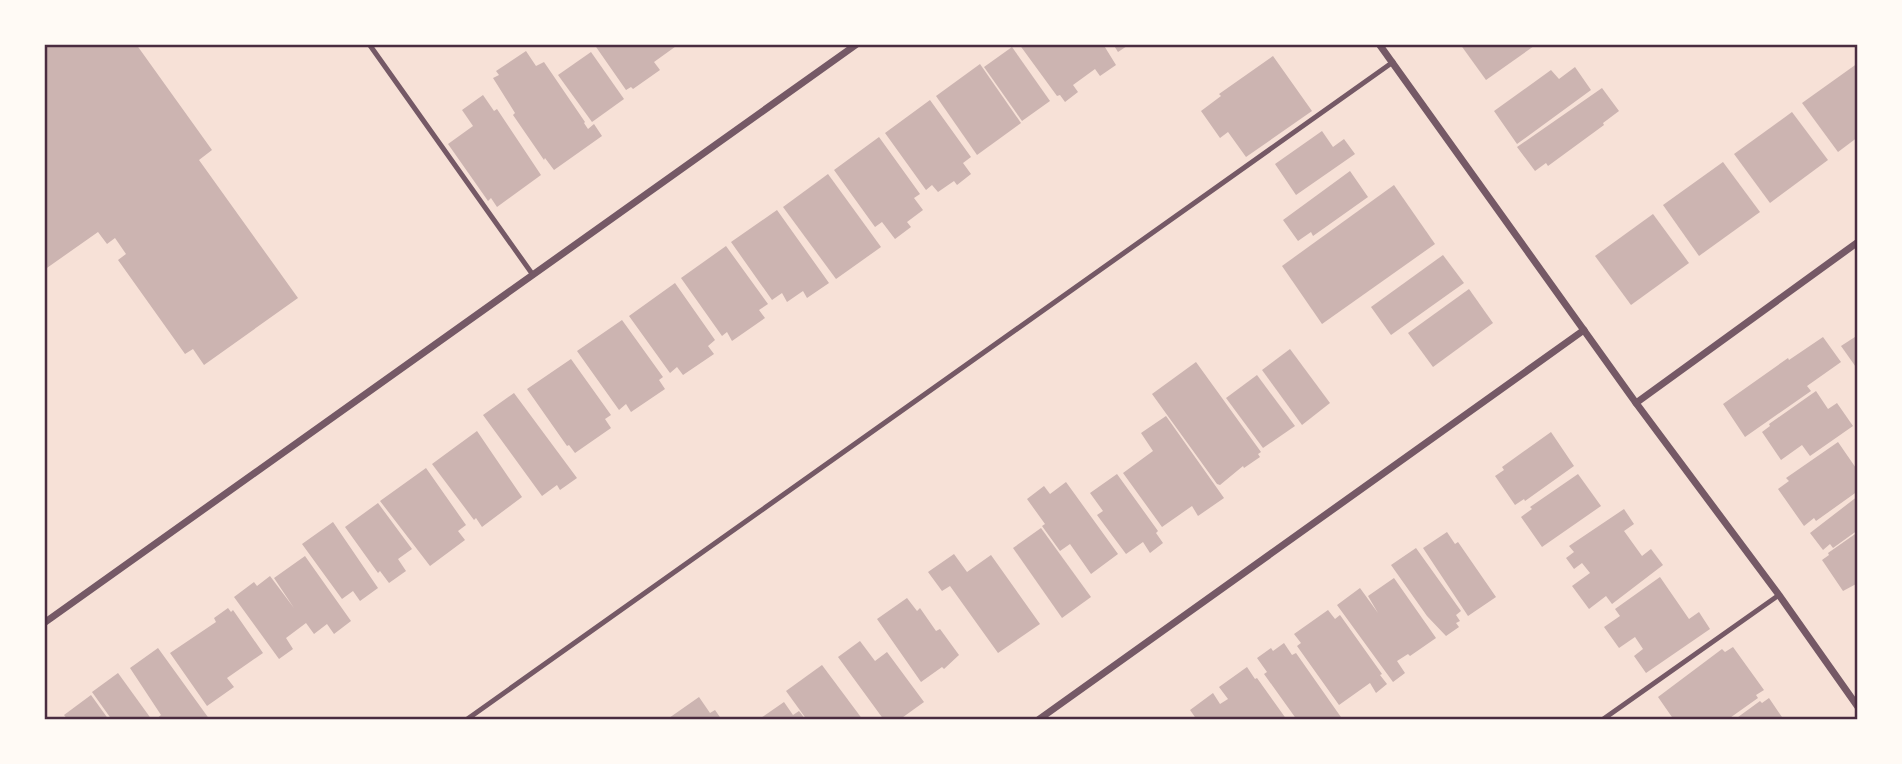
<svg xmlns="http://www.w3.org/2000/svg" width="1902" height="764" font-family="Arial,sans-serif">
  <rect width="100%" height="100%" fill="#f7e1d7"/>
  <!-- building -->
  <g fill="#ccb4b1">
    <path d="M44 44H136L212 150 199 160 298 298 204 365 193 349 185 354 118 260 126 254 115 238 107 244 98 232 44 270Z"/>
    <path d="M594 44H679L654 62 660 70 633 89 631 87 626 90Z"/>
    <path d="M1019 44H1103L1116 65 1100 76 1095 69 1073 85 1078 92 1065 102 1060 95 1057 96Z"/>
    <path d="M1113 44H1130L1118 52Z"/>
    <path d="M1460 44H1532L1534 46 1486 80Z"/>
    <path d="M1012 47 1050 101 1022 121 984 67Z"/>
    <path d="M526 51 536 66 544 62 585 122 584 123 588 129 594 124 602 136 554 170 545 158 544 160 513 115 515 113 493 78 499 75 496 71Z"/>
    <path d="M591 52 624 99 592 122 558 75Z"/>
    <path d="M1273 56 1312 111 1246 157 1228 132 1220 138 1201 111 1221 96 1219 94Z"/>
    <path d="M1858 63V137L1838 152 1802 103Z"/>
    <path d="M980 64 1021 123 977 155 936 96Z"/>
    <path d="M1575 67 1591 90 1517 144 1494 111 1551 70 1559 79Z"/>
    <path d="M1602 88 1619 111 1603 123 1604 125 1548 166 1546 163 1535 171 1517 147Z"/>
    <path d="M483 95 494 111 497 109 541 175 497 207 491 198 488 201 448 144 473 126 462 110Z"/>
    <path d="M930 100 971 157 963 163 971 174 957 185 954 181 938 192 932 185 926 190 885 133Z"/>
    <path d="M1792 112 1828 160 1770 203 1734 154Z"/>
    <path d="M1322 131 1333 147 1344 139 1355 154 1296 195 1275 164Z"/>
    <path d="M879 137 920 194 914 198 923 210 907 222 911 227 895 239 882 222 875 227 834 170Z"/>
    <path d="M1723 162 1760 212 1699 256 1663 205Z"/>
    <path d="M1350 171 1368 197 1313 236 1311 232 1298 241 1283 220Z"/>
    <path d="M828 174 881 247 836 279 783 207Z"/>
    <path d="M1394 185 1435 244 1322 324 1282 266Z"/>
    <path d="M777 210 829 283 807 298 803 291 787 302 782 293 772 300 731 242Z"/>
    <path d="M1653 214 1689 263 1631 305 1595 256Z"/>
    <path d="M726 246 768 304 759 310 765 318 732 341 727 332 722 336 681 278Z"/>
    <path d="M1443 255 1464 283 1391 335 1371 307Z"/>
    <path d="M675 283 715 340 708 346 714 354 683 375 677 367 670 373 629 316Z"/>
    <path d="M1469 289 1493 323 1433 367 1408 333Z"/>
    <path d="M622 320 663 377 659 380 665 389 631 412 626 404 619 410 577 351Z"/>
    <path d="M1858 335V370L1841 346Z"/>
    <path d="M1823 337 1841 362 1807 386 1811 391 1745 437 1723 404 1788 358 1789 360Z"/>
    <path d="M1290 349 1330 403 1302 425 1262 370Z"/>
    <path d="M571 359 611 415 605 419 611 428 575 453 569 445 567 446 527 389Z"/>
    <path d="M1196 362 1261 452 1258 454 1260 457 1244 468 1243 466 1220 485 1217 484 1152 394Z"/>
    <path d="M1257 375 1295 426 1263 448 1226 398Z"/>
    <path d="M1816 391 1828 409 1837 403 1853 426 1810 456 1802 445 1781 460 1762 432 1770 426 1769 424Z"/>
    <path d="M514 393 577 478 560 490 557 485 542 496 483 415Z"/>
    <path d="M1166 416 1224 498 1198 516 1192 506 1162 527 1123 473 1153 451 1141 433Z"/>
    <path d="M477 431 522 497 482 527 476 518 474 520 432 464Z"/>
    <path d="M1551 432 1574 466 1525 501 1524 499 1515 505 1495 476 1504 470 1502 467Z"/>
    <path d="M1838 442 1858 471V491L1816 521 1814 518 1804 526 1778 489 1789 481 1786 478Z"/>
    <path d="M426 468 466 525 458 531 465 540 430 566 380 501Z"/>
    <path d="M1117 474 1158 531 1156 533 1163 543 1150 553 1143 542 1126 554 1097 515 1103 511 1090 493Z"/>
    <path d="M1578 474 1601 506 1542 547 1521 517 1532 509 1530 507Z"/>
    <path d="M1066 482 1118 554 1091 574 1070 544 1060 551 1042 526 1045 524 1027 499 1044 486 1050 494Z"/>
    <path d="M1858 496V530L1833 548 1830 544 1823 550 1810 533Z"/>
    <path d="M378 503 412 549 398 559 406 571 389 583 380 571 378 573 345 527Z"/>
    <path d="M1624 509 1634 524 1624 531 1642 556 1651 549 1663 565 1612 604 1606 596 1589 609 1572 586 1590 573 1582 563 1574 569 1566 558 1574 552 1569 546Z"/>
    <path d="M333 522 378 588 360 601 353 591 342 599 302 544Z"/>
    <path d="M1041 528 1091 597 1062 618 1013 548Z"/>
    <path d="M1447 532 1455 544 1458 542 1496 597 1468 616 1423 548Z"/>
    <path d="M1858 532V583L1843 591 1822 560 1829 555 1828 553Z"/>
    <path d="M1416 548 1461 611 1456 615 1460 621 1456 623 1459 627 1446 636 1427 616 1391 565Z"/>
    <path d="M954 554 967 572 991 555 1040 624 998 653 950 586 942 591 928 572Z"/>
    <path d="M305 556 351 621 334 634 327 624 314 634 306 623 286 638 293 649 279 659 234 597 254 582 257 586 270 576 294 608 274 578Z"/>
    <path d="M1660 577 1689 619 1699 612 1710 629 1646 673 1634 656 1643 649 1635 637 1619 648 1604 627 1620 616 1615 609Z"/>
    <path d="M1394 578 1436 638 1410 656 1408 654 1397 661 1405 673 1393 682 1337 605 1360 588 1378 613 1368 596Z"/>
    <path d="M907 598 917 611 920 608 936 631 940 629 959 655 944 669 942 667 921 682 877 619Z"/>
    <path d="M228 608 231 612 233 610 263 653 227 678 234 687 207 706 170 653 216 622 214 618Z"/>
    <path d="M1328 610 1335 619 1340 615 1382 674 1380 675 1387 684 1376 693 1370 683 1339 705 1297 646 1301 643 1294 634Z"/>
    <path d="M860 641 875 661 887 652 924 702 899 720H884L838 657Z"/>
    <path d="M1284 643 1292 655 1296 653 1343 720H1297L1264 674 1267 672 1257 658 1271 648 1273 651Z"/>
    <path d="M1733 647 1764 690 1756 695 1758 698 1727 720H1674L1658 697 1722 649 1725 652Z"/>
    <path d="M158 648 210 720H155L161 715 130 668Z"/>
    <path d="M822 665 863 720H807L786 691Z"/>
    <path d="M1247 667 1255 679 1257 678 1287 720H1197L1190 710 1213 693 1220 704 1228 699 1219 687Z"/>
    <path d="M118 673 152 720H112L92 692Z"/>
    <path d="M91 695 109 720H68L64 715Z"/>
    <path d="M699 697 710 713 715 710 722 720H671L669 718Z"/>
    <path d="M1769 698 1784 720H1734L1760 701 1762 703Z"/>
    <path d="M784 702 793 715 799 711 806 720H758Z"/>
  </g>
  <g fill="none" stroke-linecap="round" stroke-linejoin="round">
    <!-- service -->
    <g stroke="#755966" stroke-width="5">
      <path d="M369 44 533 275"/>
      <path d="M466 720 1393 62"/>
      <path d="M1602 720 1779 595"/>
    </g>
    <!-- minor -->
    <g stroke="#755966" stroke-width="7">
      <path d="M1379 44 1636 403 1779 595 1858 707"/>
      <path d="M1636 403 1858 242"/>
      <path d="M44 623 857 44"/>
      <path d="M1038 720 1584 330"/>
    </g>
  </g>
  <!-- border -->
  <rect width="1902" height="764" fill="none" stroke="#fffaf5" stroke-width="91"/>
  <rect x="46" y="46" width="1810" height="672" fill="none" stroke="#4a2c40" stroke-width="2.5"/>
</svg>
